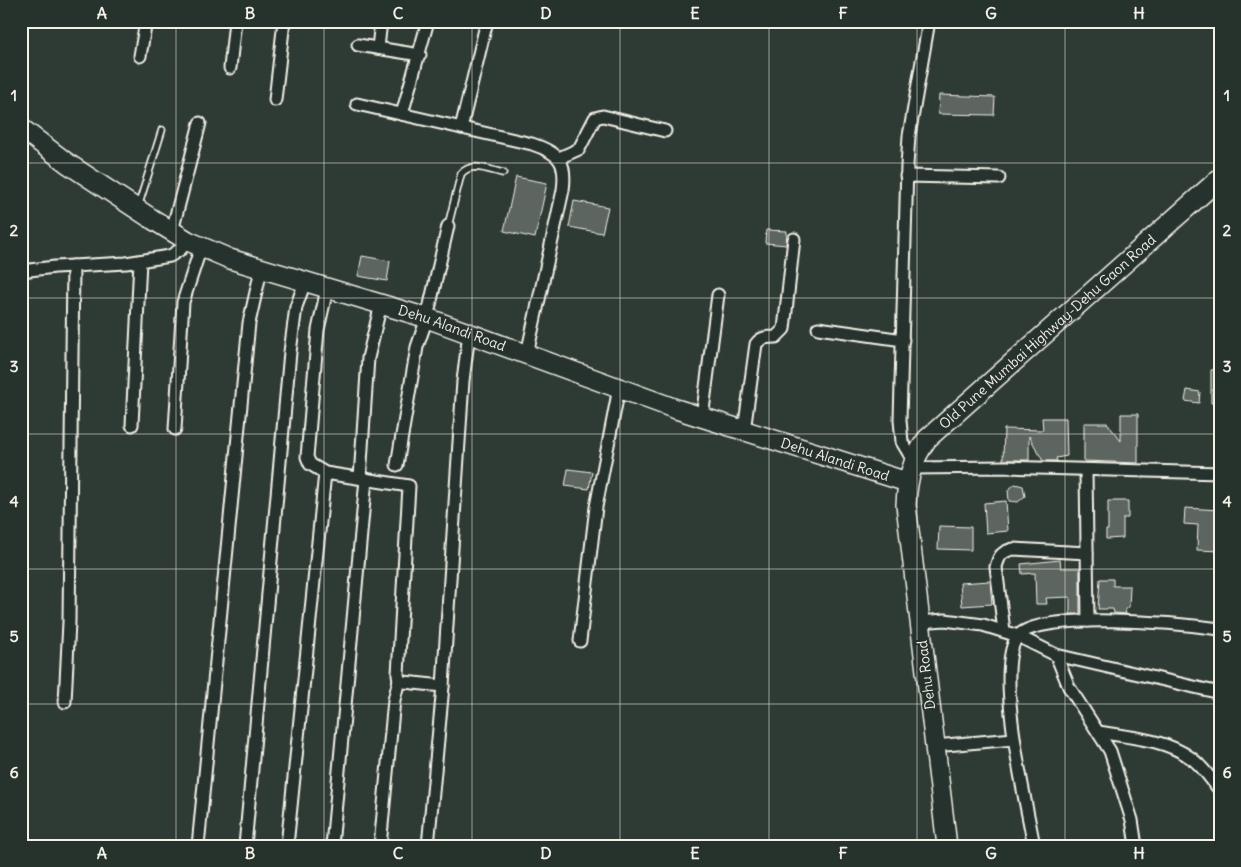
<svg xmlns="http://www.w3.org/2000/svg" width="1241" height="867" font-family="Delius,sans-serif">
  <rect width="100%" height="100%" fill="#2e3b34"/>
  <filter id="ink" filterUnits="userSpaceOnUse"><feTurbulence type="fractalNoise" baseFrequency=".02" numOctaves="2"/><feDisplacementMap in="SourceGraphic" scale="10" xChannelSelector="R" yChannelSelector="G"/><feConvolveMatrix kernelMatrix="1 2 1 2 8 2 1 2 1" color-interpolation-filters="sRGB"/></filter>
  <g filter="url(#ink)">
    <!-- building -->
    <g fill="#5c655e" stroke="#f4f1e8">
      <path d="M939 95 995 97 994 115 938 114Z"/>
      <path d="M516 177 547 183 535 238 504 231Z"/>
      <path d="M574 201 608 207 602 233 569 227Z"/>
      <path d="M766 230 787 231 786 245 765 243Z"/>
      <path d="M362 256 390 261 387 281 358 276Z"/>
      <path d="M1220 369V403H1211V370Z"/>
      <path d="M1187 390 1200 392 1199 403 1185 401Z"/>
      <path d="M1121 414H1138V463L1084 461V423H1107L1121 441Z"/>
      <path d="M1042 418H1066L1067 456 1056 458 1057 461H1043L1029 436V460H1003L1004 429 1043 430Z"/>
      <path d="M568 469 592 472 589 489 565 486Z"/>
      <path d="M1015 484 1023 486 1025 496 1018 502 1009 501 1008 490Z"/>
      <path d="M1006 501 1008 531 986 533 984 503Z"/>
      <path d="M1108 501H1128V518H1123V538L1106 539V530H1108Z"/>
      <path d="M1185 508 1220 510V551L1197 550 1198 525 1184 524Z"/>
      <path d="M939 526 971 527V550L938 549Z"/>
      <path d="M1060 560 1061 568H1080V614H1070V597L1046 598 1047 604H1036L1035 573 1022 574 1021 564Z"/>
      <path d="M1100 579H1113V586H1130L1129 607 1125 609 1126 614 1114 613 1113 609H1098Z"/>
      <path d="M990 581 992 604 962 606 960 583Z"/>
    </g>
    <g fill="none" stroke-linecap="round" stroke-linejoin="round">
      <!-- lane casing -->
      <g stroke="#f4f1e8" stroke-width="9">
        <g id="lane">
          <path d="M138 207 162 130"/>
          <path d="M448 226 461 174C471 161 489 170 503 173"/>
        </g>
      </g>
      <!-- street casing -->
      <g stroke="#f4f1e8" stroke-width="15">
        <g id="street">
          <path d="M358 45 420 55"/>
          <path d="M378 48 381 21"/>
          <path d="M140 56 146 21"/>
          <path d="M230 68 235 21"/>
          <path d="M275 100 284 21"/>
          <path d="M357 104 532 144C559 153 567 161 563 190L527 354"/>
          <path d="M402 114 428 21"/>
          <path d="M461 128 487 21"/>
          <path d="M559 158 579 149 595 118 603 116 665 131"/>
          <path d="M906 176 999 178"/>
          <path d="M172 231 200 123"/>
          <path d="M21 271 55 267 126 263 170 256 181 249 188 241"/>
          <path d="M327 289 318 330 307 457 310 464 325 473 409 486 398 674 399 680 404 682 443 686"/>
          <path d="M818 328 903 340"/>
          <path d="M702 418 718 295"/>
          <path d="M132 425 140 261"/>
          <path d="M175 429 183 302 201 247"/>
          <path d="M744 431 756 344C761 337 768 337 776 337L784 329 794 239"/>
          <path d="M914 462 902 442 900 420 907 166 909 136 929 21"/>
          <path d="M397 465 417 347 427 318 448 226"/>
          <path d="M912 468 1005 467 1220 473"/>
          <path d="M1086 470 1088 621"/>
          <path d="M360 478 368 358 381 304"/>
          <path d="M919 622 945 620 983 625 1018 636 1056 655 1220 693"/>
          <path d="M1004 631 996 567C999 556 1001 552 1013 549L1087 553"/>
          <path d="M580 641 596 507 619 388"/>
          <path d="M1056 655 1069 687 1110 751 1132 820 1136 846"/>
          <path d="M65 702 69 622 73 266"/>
          <path d="M1098 732C1128 737 1165 739 1191 758 1203 766 1210 779 1220 790"/>
          <path d="M934 746 1014 739"/>
          <path d="M198 846 249 323 261 270"/>
          <path d="M245 846 290 352 296 307 305 282"/>
          <path d="M287 846 325 473"/>
          <path d="M332 846 366 479"/>
          <path d="M380 846 394 700 399 680"/>
          <path d="M428 846 443 686 463 381 469 333"/>
          <path d="M1034 846C1027 806 993 666 1018 636 1040 610 1184 624 1220 629"/>
        </g>
      </g>
      <!-- primary casing -->
      <g stroke="#f4f1e8" stroke-width="22">
        <g id="primary">
          <path id="s1" d="M21 128 67 163 152 219 188 241 230 259 427 318 676 409 907 482"/>
          <path id="s2" d="M947 846 906 505C907 480 912 460 927 439L1220 178"/>
        </g>
      </g>
      <!-- lane -->
      <use href="#lane" stroke="#26332d" stroke-width="5.5"/>
      <!-- street -->
      <use href="#street" stroke="#26332d" stroke-width="11"/>
      <!-- primary -->
      <use href="#primary" stroke="#26332d" stroke-width="19"/>
    </g>
  </g>
  <!-- grid -->
  <path fill="none" stroke="#f4f1e8" stroke-width="1" stroke-opacity="0.55" d="M176 21V846M324 21V846M472 21V846M620 21V846M769 21V846M917 21V846M1065 21V846M21 163H1220M21 298H1220M21 434H1220M21 569H1220M21 704H1220"/>
  <g text-anchor="middle" dominant-baseline="central" stroke-width="4" stroke-linejoin="round" paint-order="stroke">
    <!-- street labels -->
    <g font-size="14" fill="#f4f1e8" stroke="#26332d">
      <text stroke="none"><textPath href="#s1" startOffset="480">Dehu Alandi Road</textPath></text>
      <text stroke="none"><textPath href="#s2" startOffset="575">Old Pune Mumbai Highway-Dehu Gaon Road</textPath></text>
      <text stroke="none"><textPath href="#s1" startOffset="885">Dehu Alandi Road</textPath></text>
      <text transform="translate(926 675) rotate(-97)">Dehu Road</text>
    </g>
  </g>
  <!-- margin -->
  <rect width="1241" height="867" fill="none" stroke="#26332d" stroke-width="55"/>
  <rect x="28" y="28" width="1186" height="812" fill="none" stroke="#f4f1e8" stroke-width="2"/>
  <g font-size="16" text-anchor="middle" font-weight="bold" fill="#f4f1e8">
    <text x="102" y="19">A</text>
    <text x="250" y="19">B</text>
    <text x="398" y="19">C</text>
    <text x="546" y="19">D</text>
    <text x="695" y="19">E</text>
    <text x="843" y="19">F</text>
    <text x="991" y="19">G</text>
    <text x="1139" y="19">H</text>
    <text x="14" y="101">1</text>
    <text x="1227" y="101">1</text>
    <text x="14" y="236">2</text>
    <text x="1227" y="236">2</text>
    <text x="14" y="372">3</text>
    <text x="1227" y="372">3</text>
    <text x="14" y="507">4</text>
    <text x="1227" y="507">4</text>
    <text x="14" y="642">5</text>
    <text x="1227" y="642">5</text>
    <text x="14" y="778">6</text>
    <text x="1227" y="778">6</text>
    <text x="102" y="859">A</text>
    <text x="250" y="859">B</text>
    <text x="398" y="859">C</text>
    <text x="546" y="859">D</text>
    <text x="695" y="859">E</text>
    <text x="843" y="859">F</text>
    <text x="991" y="859">G</text>
    <text x="1139" y="859">H</text>
  </g>
</svg>
